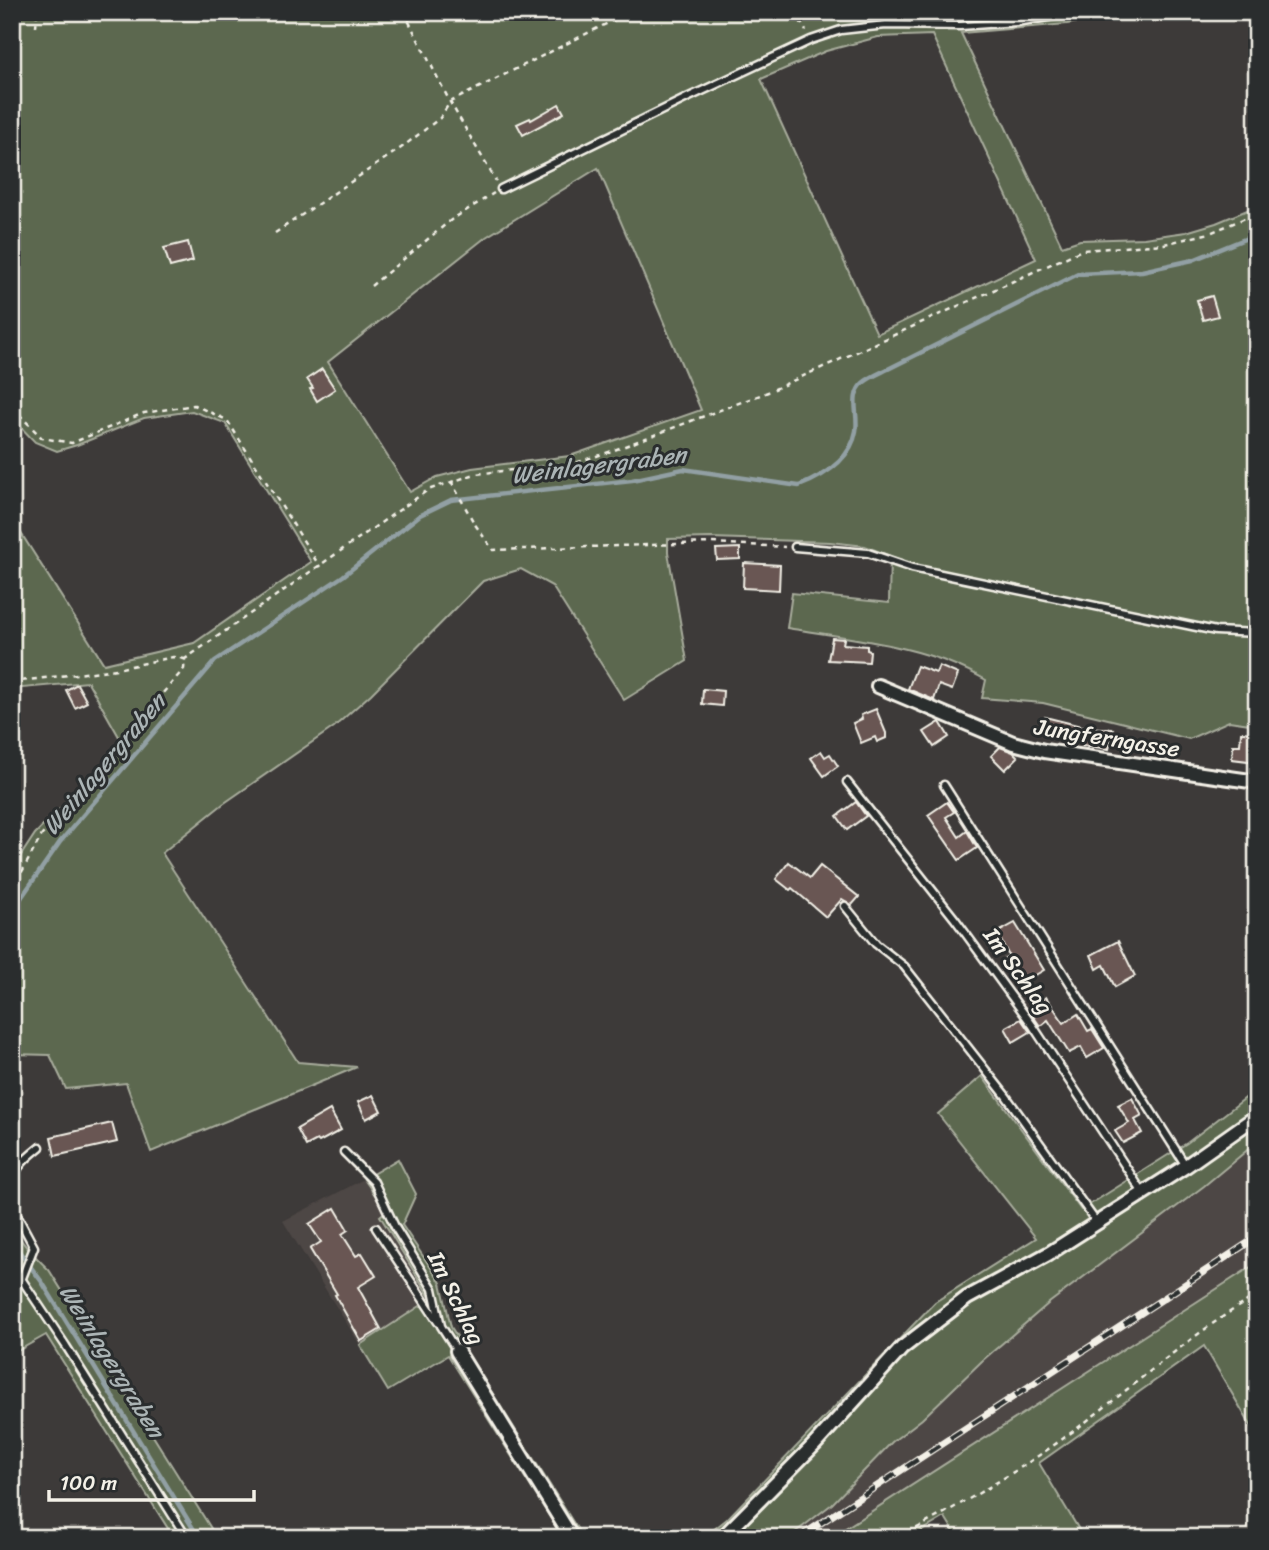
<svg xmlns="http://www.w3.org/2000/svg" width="1269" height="1550" font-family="Sriracha,sans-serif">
  <rect width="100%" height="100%" fill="#3d3a39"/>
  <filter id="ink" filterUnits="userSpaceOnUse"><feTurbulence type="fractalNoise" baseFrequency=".0143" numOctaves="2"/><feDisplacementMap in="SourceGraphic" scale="14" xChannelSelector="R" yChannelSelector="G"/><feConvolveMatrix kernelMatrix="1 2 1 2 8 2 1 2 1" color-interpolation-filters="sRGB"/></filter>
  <g filter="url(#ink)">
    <!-- built -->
    <g fill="#4d4644">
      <path d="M1257 1142V1263L830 1538H786L832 1504 892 1442 922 1419 983 1360 1049 1303 1204 1186Z"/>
      <path d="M364 1179 386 1211 380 1217 431 1299 360 1345 283 1221Z"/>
    </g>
    <!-- green -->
    <g fill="#5b6850" stroke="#a8ac9c" stroke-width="2" fill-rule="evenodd">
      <path d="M12 12H1136L1067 24 961 33 1062 246 1080 240 1144 238 1186 232 1216 223 1257 206V725L1229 721 1189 739 1043 703 982 698 986 680C926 645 854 639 787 628L792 593 889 603 890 556 865 546 830 542 711 538 668 539V552L687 661 624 700 552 586 521 569 483 581 371 694 334 727 223 804 162 853 298 1062 357 1067 151 1152 126 1083 66 1089 50 1055 12 1054V869L35 834 101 767 122 742 88 682 12 689V519L104 664 194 643 311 562 225 423 192 411 144 418 77 445 57 451 35 442 12 418ZM932 35 1036 259 877 334 761 79 826 51 878 37ZM598 168 701 410 570 456 472 468 437 477 410 492 328 362 486 237Z"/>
      <path d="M982 1076 1081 1210 1187 1143 1257 1089V1142L1204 1186 1049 1303 983 1360 922 1419 892 1442 832 1504 801 1528 786 1538H703L727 1519 935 1302 1036 1238 938 1114Z"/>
      <path d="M398 1159 416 1194 402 1225 441 1283 451 1327 583 1538H563L448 1355 388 1391 360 1345 431 1299 380 1216 386 1211 364 1179Z"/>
      <path d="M12 1224C19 1242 35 1256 49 1270L217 1538H174L46 1335 12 1354Z"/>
      <path d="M1257 1263V1436L1204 1346 1039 1463 1084 1538H958L945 1517 910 1538H830Z"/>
    </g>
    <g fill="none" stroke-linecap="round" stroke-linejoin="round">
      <!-- stream -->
      <g stroke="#92a0a4" stroke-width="4.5">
        <path d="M12 911 60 842 215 661 343 576 420 515 451 500 632 480 683 469 799 486C824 476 851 460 856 431 859 414 849 396 863 383 870 377 880 373 888 369L1078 274 1142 271 1193 260 1257 234"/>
        <path d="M12 1242 42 1282 199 1538"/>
      </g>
    </g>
    <!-- building -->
    <g fill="#695753" stroke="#f4f1e8" stroke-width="2">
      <path d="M559 104 564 113 523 135 517 124 530 118 531 120Z"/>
      <path d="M188 242 193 261 170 267 164 248Z"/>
      <path d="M1212 296 1218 316 1203 320 1197 300Z"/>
      <path d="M322 369 335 389 317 401 310 389 313 388 307 379Z"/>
      <path d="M740 548V559L717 560 716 549Z"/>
      <path d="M744 563 780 565 779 590 743 588Z"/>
      <path d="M832 638 844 639 843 644 867 646V650L870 651 869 662 828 660Z"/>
      <path d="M917 666 936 673 939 666 958 674 952 690 939 685 934 700 908 689Z"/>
      <path d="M77 684 87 702 75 708 66 690Z"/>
      <path d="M703 689 723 691 722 706 702 704Z"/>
      <path d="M876 709 886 733V738L877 742 875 737 861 743 853 723 862 719 861 715Z"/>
      <path d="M1045 717 1085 727 1113 729 1109 749 1082 745 1083 739 1042 729Z"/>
      <path d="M940 722 949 737 934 747 924 732Z"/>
      <path d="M1241 732 1257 733V762L1232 759 1233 745H1240Z"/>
      <path d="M1000 747 1013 752 1018 757 1005 770 991 756Z"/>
      <path d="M821 751 825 757 830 754 838 766 824 776 811 758Z"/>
      <path d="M856 802 866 816 847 830 837 816Z"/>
      <path d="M947 802 954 812 946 817 959 837 967 831 977 848 959 860 928 815Z"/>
      <path d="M789 862 810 878 820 866 859 897 852 905 842 899 826 917 792 888 790 890 776 879Z"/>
      <path d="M1015 923 1044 970 1020 984 1005 958 1009 956 997 933Z"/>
      <path d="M1118 941 1135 976 1115 987 1104 965 1097 969 1091 955Z"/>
      <path d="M1046 997 1064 1023 1078 1014 1088 1031 1092 1029 1104 1048 1087 1058 1081 1047 1069 1053 1048 1020 1040 1026 1031 1013 1029 1009Z"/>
      <path d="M1021 1019 1030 1032 1013 1042 1005 1028Z"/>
      <path d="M373 1095 381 1111 366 1119 358 1102Z"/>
      <path d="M1132 1098 1142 1116 1135 1120 1142 1133 1123 1143 1115 1131 1129 1123 1118 1105Z"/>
      <path d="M330 1110 341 1130 319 1142 317 1140 306 1146 297 1129Z"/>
      <path d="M112 1123 117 1142 55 1156 51 1137Z"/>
      <path d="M335 1208 348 1230 342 1234 356 1256 362 1253 376 1276 358 1287 381 1329 361 1341 335 1295 337 1294 310 1249 321 1242 309 1224Z"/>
    </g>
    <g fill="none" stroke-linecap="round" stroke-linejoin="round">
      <!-- lane casing -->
      <g stroke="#f4f1e8" stroke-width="11">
        <g id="lane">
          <path d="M501 189 687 98 811 40 841 30 886 25 960 26 1016 22 1080 12"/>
          <path d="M795 547 868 553 912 568 1216 631 1257 633"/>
          <path d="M847 782 955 919 1033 1026 1143 1193"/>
          <path d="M944 785 1186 1166"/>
          <path d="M845 906 876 944 904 966 1006 1096 1097 1223"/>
          <path d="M344 1152 374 1182 396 1229 433 1289 441 1326 457 1351"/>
          <path d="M12 1180C17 1165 29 1156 40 1147"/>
          <path d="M12 1206 34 1247 22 1278"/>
          <path d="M376 1228 438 1322"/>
          <path d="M12 1265 66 1346 187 1538"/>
        </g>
      </g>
      <!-- street casing -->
      <g stroke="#f4f1e8" stroke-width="18">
        <g id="street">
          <path d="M878 686 1013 743 1044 751 1257 782"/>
          <path d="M457 1351 572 1538"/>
          <path d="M722 1538 815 1444 902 1348 967 1298 1048 1254 1186 1166 1257 1116"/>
        </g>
      </g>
      <!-- path -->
      <g stroke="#f4f1e8" stroke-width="2.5" stroke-dasharray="5 5" stroke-linecap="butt">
        <path d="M404 12 450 102 496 181"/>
        <path d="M795 12 806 31"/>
        <path d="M408 20 424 12"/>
        <path d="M36 27 37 12"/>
        <path d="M275 233 401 148 440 118 450 102 630 12"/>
        <path d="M371 286 451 220 494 193"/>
        <path d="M12 407 42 438 72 443 144 413 194 405 227 420 320 567"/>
        <path d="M451 481 474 523 493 550 711 543 785 547"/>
        <path d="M12 682 117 669 173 657 185 659"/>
        <path d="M12 890 42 835 113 762 154 703 184 669 185 659 428 490 475 474 575 463 609 452 768 392 1082 250 1164 244 1210 233 1257 213"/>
        <path d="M899 1538C956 1507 1015 1474 1068 1435 1131 1389 1189 1335 1257 1295"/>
      </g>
      <!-- lane -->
      <use href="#lane" stroke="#2a2d2e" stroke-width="6"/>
      <!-- street -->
      <use href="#street" stroke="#2a2d2e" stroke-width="12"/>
      <!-- rail casing -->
      <g stroke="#f4f1e8" stroke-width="7">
        <path id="rail" d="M798 1538 1257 1237"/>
      </g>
      <!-- rail -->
      <use href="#rail" stroke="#2a2d2e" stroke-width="4.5" stroke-dasharray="13" stroke-linecap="butt"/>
    </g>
  </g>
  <g text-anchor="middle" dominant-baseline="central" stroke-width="6" stroke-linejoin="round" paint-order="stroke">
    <!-- street labels -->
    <g font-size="23" fill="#f4f1e8" stroke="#2a2d2e">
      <text transform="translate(1107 738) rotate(9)">Jungferngasse</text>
      <text transform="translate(1018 971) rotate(54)">Im Schlag</text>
      <text transform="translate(456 1298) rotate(64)">Im Schlag</text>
    </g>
    <!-- water labels -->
    <g font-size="24" font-style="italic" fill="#abb4b5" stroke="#2a2d2e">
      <text transform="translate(599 465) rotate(-7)">Weinlagergraben</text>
      <text transform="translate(104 764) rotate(-50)">Weinlagergraben</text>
      <text transform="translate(112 1361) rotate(58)">Weinlagergraben</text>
    </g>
  </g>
  <!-- margin -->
  <rect width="1269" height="1550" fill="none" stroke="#2a2d2e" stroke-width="42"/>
  <rect x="21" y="21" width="1227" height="1508" fill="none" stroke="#f4f1e8" stroke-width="2.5" filter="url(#ink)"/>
  <!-- scale -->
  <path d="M49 1490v10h205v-10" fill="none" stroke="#f4f1e8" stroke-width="3.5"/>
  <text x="60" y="1490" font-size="21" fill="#f4f1e8" stroke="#2a2d2e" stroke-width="5" paint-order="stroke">100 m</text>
</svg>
